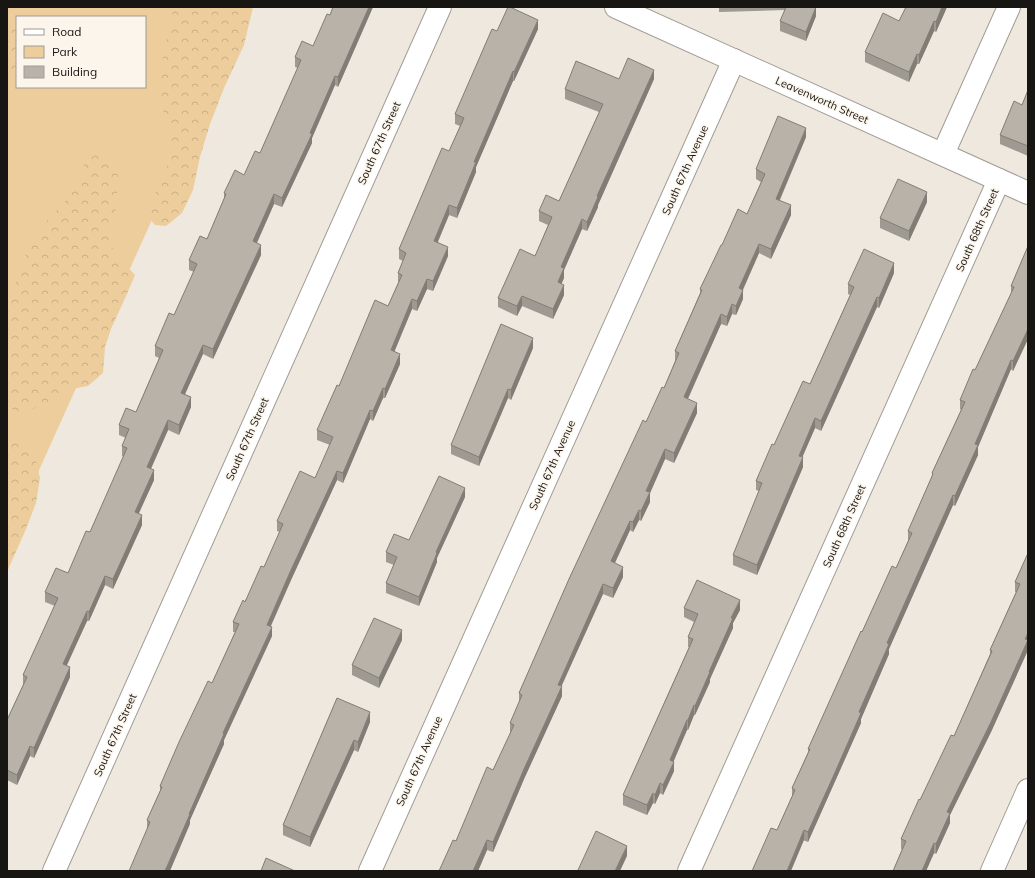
<svg xmlns="http://www.w3.org/2000/svg" width="1035" height="878" font-family="Mulish,sans-serif">
  <defs>
    <pattern id="forest-crowns" width="20" height="18" patternUnits="userSpaceOnUse"><rect width="20" height="18" fill="#eccd9b"/><path d="M2 6a3 3 0 1 1 6 0M12 15a3 3 0 1 1 6 0" fill="none" stroke="#caaf85"/></pattern>
  </defs>
  <rect width="100%" height="100%" fill="#eee8df"/>
  <!-- green -->
  <path fill="#eccd9b" fill-rule="evenodd" d="M7 7H248L7 541ZM17 17H145V87H17Z"/>
  <!-- forest -->
  <g fill="url(#forest-crowns)">
    <path d="M174 7H253L244 45 224 88 210 124 200 157 193 190 182 213 166 226 155 225 144 212 155 194 166 171 173 145 162 106 160 86 163 55Z"/>
    <path d="M17 22V79L7 88V26Z"/>
    <path d="M98 153 114 161 118 176 116 206 109 243 122 261 135 275 126 296 111 329 105 347 103 373 88 386 66 390 42 406 21 412 7 407V306L15 285 22 263 35 236 46 222 70 196 79 180 85 162Z"/>
    <path d="M7 429 26 441 35 456 40 478 36 503 26 529 7 572Z"/>
  </g>
  <g fill="none" stroke-linecap="round" stroke-linejoin="round">
    <!-- minor casing -->
    <g stroke="#a29c94" stroke-width="24">
      <g id="minor">
        <path d="M616 7 1028 193"/>
        <path d="M943 154 1009 7"/>
        <path d="M54 871 440 7"/>
        <path d="M370 871 734 60"/>
        <path d="M689 871 999 180"/>
        <path d="M992 871 1028 790"/>
      </g>
    </g>
    <!-- minor -->
    <use href="#minor" stroke="#fff" stroke-width="22"/>
  </g>
  <!-- wall -->
  <g fill="#9e9991">
    <path d="M333 7H373L338 87 335 85 312 138V143L282 207 274 204 257 243 261 255 213 359 203 354 185 394 191 407 179 435 168 430 151 469 154 480 138 514 142 525 113 589 105 585 89 621H87L66 665 70 677 34 758 30 756 17 785 7 780V720L23 685V675L55 606 45 602V592L68 573 90 532 124 457 122 456V446L126 438 119 435V425L136 412 159 358 155 356V346L174 315 194 272 189 270V260L207 239 224 199V193L244 175 260 153 298 68 295 67V57L313 46 330 15Z"/>
    <path d="M719 7H816V16L806 41 780 31V21L785 10 719 12Z"/>
    <path d="M906 7H947L936 32 934 31 919 64H917L909 82 865 62V52L899 21Z"/>
    <path d="M538 29 514 81H513L476 167V172L457 218 449 215 438 242 448 256 433 291 427 289 417 311 412 309 394 351 400 364 385 398H383L373 421 370 419 343 483 337 480 291 580 271 626 272 636 224 740V744L190 820V824L147 830V820L160 791V786L212 683 235 632H233V622L264 567 280 532 277 531V521L315 478 330 445 317 440V430L339 386 388 306 398 283V273L403 261 399 259V249L449 151 460 126 455 124V114L497 31Z"/>
    <path d="M619 79H654L598 205V207L587 231 582 229 564 270V278L561 284 564 295 553 319 522 306 517 316 498 307V298L535 256 548 225 539 221V211L559 201 599 112 565 99V89Z"/>
    <path d="M1028 90V156L1000 144V135L1022 105Z"/>
    <path d="M806 137 780 200 791 215 771 259 759 253 743 290V299L736 315 732 314 727 326 721 324 688 399 697 413 674 463 665 459 650 493V502L641 521 639 520 633 532 630 530 615 563 623 577 613 598 603 594 561 686 562 696 524 779 493 852 487 850 478 871H439L456 841 493 770 511 733 510 732V723L519 703V693L569 581V579L646 422 664 388 675 361V351L700 293V289L722 245 747 214 761 182 756 179V169Z"/>
    <path d="M927 202 909 241 880 228V218Z"/>
    <path d="M1028 246V339L1013 371 1011 369 978 447V455L955 506 953 505 889 649V654L861 719V723L808 842 777 830 792 796V788L808 752V749L862 632 896 568 908 541V531L932 476V473L961 410 960 409V400L975 370 1011 294V286Z"/>
    <path d="M894 273 879 308 877 307 821 431 815 428 802 457 803 467 757 575 733 565V555L759 491 756 490V481L774 445 810 384 850 295 848 294V284Z"/>
    <path d="M533 348 511 400 508 398 479 466 451 454V445Z"/>
    <path d="M465 497 437 558V562L419 606 386 593V583L394 565 386 562V552L409 540Z"/>
    <path d="M1028 553V650L991 732 950 815V823L936 854 934 853 926 871H893L902 849H901V839L920 800 954 736 990 654V650L1016 592H1015V582Z"/>
    <path d="M684 608 740 610 733 623V628L710 679V682L695 715H694L688 730H687L673 761 674 771 663 795 660 793 655 804 653 803 647 815 623 805V795L689 647H688V637L694 622 684 617Z"/>
    <path d="M402 640 379 688 352 675V665Z"/>
    <path d="M337 698 370 722 358 752 354 750 310 847 283 835V825Z"/>
  </g>
  <!-- shaded-wall -->
  <g fill="#817d76">
    <path d="M369 7H373L338 87V77Z"/>
    <path d="M816 7V16L806 41V32Z"/>
    <path d="M942 7H947L936 32V22Z"/>
    <path d="M538 20V29L514 81V72Z"/>
    <path d="M934 21V31L919 64V55Z"/>
    <path d="M917 54V64L909 82V72Z"/>
    <path d="M654 70V79L598 205V207L587 231V222L597 196Z"/>
    <path d="M513 71V81L476 167V172L457 218V208L474 162Z"/>
    <path d="M335 76V85L312 138V143L282 207V198L310 133Z"/>
    <path d="M806 128V137L776 208V199Z"/>
    <path d="M927 192V202L909 241V231Z"/>
    <path d="M274 194V204L253 251V241Z"/>
    <path d="M449 205V215L434 250V241Z"/>
    <path d="M791 205V215L771 259V249Z"/>
    <path d="M582 219V229L564 270V278L558 292V282L561 267Z"/>
    <path d="M759 244V253L739 298V288Z"/>
    <path d="M261 245V255L213 359V349Z"/>
    <path d="M448 247V256L433 291V281Z"/>
    <path d="M894 263V273L879 308V298Z"/>
    <path d="M427 279V289L417 311V301Z"/>
    <path d="M564 285V295L553 319V309Z"/>
    <path d="M743 290V299L736 315V306Z"/>
    <path d="M522 296V306L517 316V306Z"/>
    <path d="M877 297V307L821 431V421Z"/>
    <path d="M412 299V309L391 360V350Z"/>
    <path d="M732 304V314L727 326V317Z"/>
    <path d="M721 314V324L684 407V397Z"/>
    <path d="M1028 329V339L1013 371V361Z"/>
    <path d="M533 338V348L511 400V390Z"/>
    <path d="M203 345V354L181 403V393Z"/>
    <path d="M400 354V364L385 398V389Z"/>
    <path d="M1011 360V369L978 447V455L955 506V496L975 444Z"/>
    <path d="M383 388V398L373 421V411Z"/>
    <path d="M508 389V398L479 466V457Z"/>
    <path d="M191 397V407L179 435V425Z"/>
    <path d="M697 403V413L674 463V453Z"/>
    <path d="M370 410V419L343 483V473Z"/>
    <path d="M815 418V428L799 465V456Z"/>
    <path d="M168 420V430L147 477V467Z"/>
    <path d="M665 449V459L650 493V502L641 521V511L646 491Z"/>
    <path d="M803 457V467L757 575V565Z"/>
    <path d="M154 470V480L135 522V512Z"/>
    <path d="M337 471V480L291 580 267 634V625L291 570Z"/>
    <path d="M465 488V497L437 558V562L419 606V597L436 552Z"/>
    <path d="M953 495V505L889 649V654L861 719V723L808 842V832L859 712 887 643Z"/>
    <path d="M639 510V520L633 532V522Z"/>
    <path d="M142 515V525L113 589V579Z"/>
    <path d="M630 521V530L611 571V561Z"/>
    <path d="M623 567V577L613 598V588Z"/>
    <path d="M105 576V585L89 621V612Z"/>
    <path d="M603 584V594L558 694V685Z"/>
    <path d="M740 600V610L733 623V628L710 679V682L695 715V706L731 618Z"/>
    <path d="M87 611V621L63 674V664Z"/>
    <path d="M272 627V636L224 740V744L190 820V824L170 871H165L223 733Z"/>
    <path d="M402 630V640L379 688V678Z"/>
    <path d="M1028 633V650L991 732 950 815V823L936 854V844L947 812Z"/>
    <path d="M70 667V677L34 758V748Z"/>
    <path d="M562 686V696L524 779 493 852V842L524 769Z"/>
    <path d="M694 705V715L688 730V720Z"/>
    <path d="M370 712V722L358 752V742Z"/>
    <path d="M687 720V730L670 770V760Z"/>
    <path d="M354 740V750L310 847V837Z"/>
    <path d="M30 746V756L17 785V775Z"/>
    <path d="M674 762V771L663 795V785Z"/>
    <path d="M660 783V793L655 804V795Z"/>
    <path d="M653 793V803L647 815V805Z"/>
    <path d="M804 830V840L791 871H787Z"/>
    <path d="M487 840V850L478 871H473Z"/>
    <path d="M934 843V853L926 871H922Z"/>
    <path d="M627 846V856L620 871H615Z"/>
  </g>
  <!-- building -->
  <g fill="#b8b2a9" stroke="#817d76">
    <path d="M333 7H369L338 77 335 76 310 133 312 134 282 198 274 194 253 241 261 245 213 349 203 345 181 393 191 397 179 425 168 420 147 467 154 470 135 512 142 515 113 579 105 576 89 612 87 611 63 664 70 667 34 748 30 746 17 775 7 770V720L27 677 23 675 58 598 45 592 56 568 68 573 86 531 90 532 127 448 122 446 129 429 119 425 126 408 136 412 163 350 155 346 169 313 174 315 197 264 189 260 200 236 207 239 226 194 224 193 235 170 244 175 255 151 260 153 301 60 295 57 302 41 313 46 327 14 330 15Z"/>
    <path d="M508 7H510L538 20 514 72 513 71 474 162H476L457 208 449 205 434 241 448 247 433 281 427 279 417 301 412 299 391 350 400 354 385 389 383 388 373 411 370 410 343 473 337 471 291 570 267 625 272 627 223 733 224 734 189 814H190L165 871H129L150 822 147 820 162 787 160 786 179 742 208 681 212 683 239 624 233 622 243 600 245 602 261 566 264 567 283 524 277 521 300 471 315 478 333 437 317 430 337 385 339 386 375 300 388 306 402 275 398 273 406 253 399 249 442 148 449 151 464 118 455 114 492 29 497 31Z"/>
    <path d="M786 7H816L806 32 780 21Z"/>
    <path d="M906 7H942L936 22 934 21 919 55 917 54 909 72 865 52 883 13 899 21Z"/>
    <path d="M628 58 654 70 597 196 598 197 587 222 582 219 561 267 564 268 558 282 564 285 553 309 522 296 517 306 498 298 520 249 535 256 552 217 539 211 546 195 559 201 603 104 565 89 576 61 619 79Z"/>
    <path d="M1028 90V146L1000 135 1014 101 1022 105Z"/>
    <path d="M778 116 806 128 776 199 791 205 771 249 759 244 739 288 743 290 736 306 732 304 727 317 721 314 684 397 697 403 674 453 665 449 646 491 650 492 641 511 639 510 633 522 630 521 611 561 623 567 613 588 603 584 558 685 562 686 524 769 493 842 487 840 473 871H439L453 840 456 841 487 767 493 770 514 725 510 723 522 695 519 693 569 579 643 420 646 422 662 387 664 388 679 353 675 351 702 290 700 289 721 245H722L738 209 747 214 765 174 756 169Z"/>
    <path d="M898 179 927 192 909 231 880 218Z"/>
    <path d="M1028 246V329L1013 361 1011 360 975 444 978 445 955 496 953 495 887 643 889 644 859 712 861 713 833 777 808 832 804 830 787 871H752L771 828 777 830 795 790 792 788 810 749H808L861 631 862 632 892 566 896 568 912 533 908 531 933 474 932 473 965 402 960 400 973 369 975 370 1014 287 1011 286Z"/>
    <path d="M864 249 894 263 879 298 877 297 821 421 815 418 799 456 803 457 757 565 733 555 762 483 756 481 772 444 774 445 803 381 810 384 854 287 848 284Z"/>
    <path d="M501 324 533 338 511 390 508 389 479 457 451 445Z"/>
    <path d="M439 476 465 488 436 552 437 553 419 597 386 583 397 557 386 552 394 534 409 540Z"/>
    <path d="M1028 553V633L1025 639 1028 640 991 722 947 812 950 813 936 844 934 843 922 871H893L906 841 901 839 919 799 920 800 951 735 954 736 992 651 990 650 1020 584 1015 582Z"/>
    <path d="M697 580 740 600 731 618H733L709 672H710L695 706 694 705 688 720H687L670 760 674 762 663 785 660 783 655 795 653 793 647 805 623 795 693 639 688 637 698 614 684 608Z"/>
    <path d="M374 618 402 630 379 678 352 665Z"/>
    <path d="M337 698 370 712 358 742 354 740 310 837 283 825Z"/>
    <path d="M596 831 627 846 615 871H579L578 870Z"/>
    <path d="M266 858 295 871H261Z"/>
  </g>
  <g text-anchor="middle" dominant-baseline="central" stroke-width="3" stroke-linejoin="round" paint-order="stroke">
    <!-- street labels -->
    <g font-size="11" fill="#181613" stroke="#fbf5ec">
      <text transform="translate(822 100) rotate(24)">Leavenworth Street</text>
      <text transform="translate(379 143) rotate(-66)">South 67th Street</text>
      <text transform="translate(685 170) rotate(-66)">South 67th Avenue</text>
      <text transform="translate(977 230) rotate(-66)">South 68th Street</text>
      <text transform="translate(247 439) rotate(-66)">South 67th Street</text>
      <text transform="translate(552 465) rotate(-66)">South 67th Avenue</text>
      <text transform="translate(844 526) rotate(-66)">South 68th Street</text>
      <text transform="translate(115 735) rotate(-66)">South 67th Street</text>
      <text transform="translate(419 761) rotate(-66)">South 67th Avenue</text>
    </g>
  </g>
  <!-- border -->
  <rect width="1035" height="878" fill="none" stroke="#181613" stroke-width="16"/>
  <!-- legend -->
  <rect x="16" y="16" width="130" height="72" fill="#fbf5ec" stroke="#a09c95"/>
  <rect x="24" y="29" width="20" height="6" fill="#ffffff" stroke="#a09c95"/>
  <text x="52" y="36" font-size="12" fill="#181613">Road</text>
  <rect x="24" y="46" width="20" height="12" fill="#eccd9b" stroke="#a09c95"/>
  <text x="52" y="56" font-size="12" fill="#181613">Park</text>
  <rect x="24" y="66" width="20" height="12" fill="#b8b2a9" stroke="#a09c95"/>
  <text x="52" y="76" font-size="12" fill="#181613">Building</text>
</svg>
